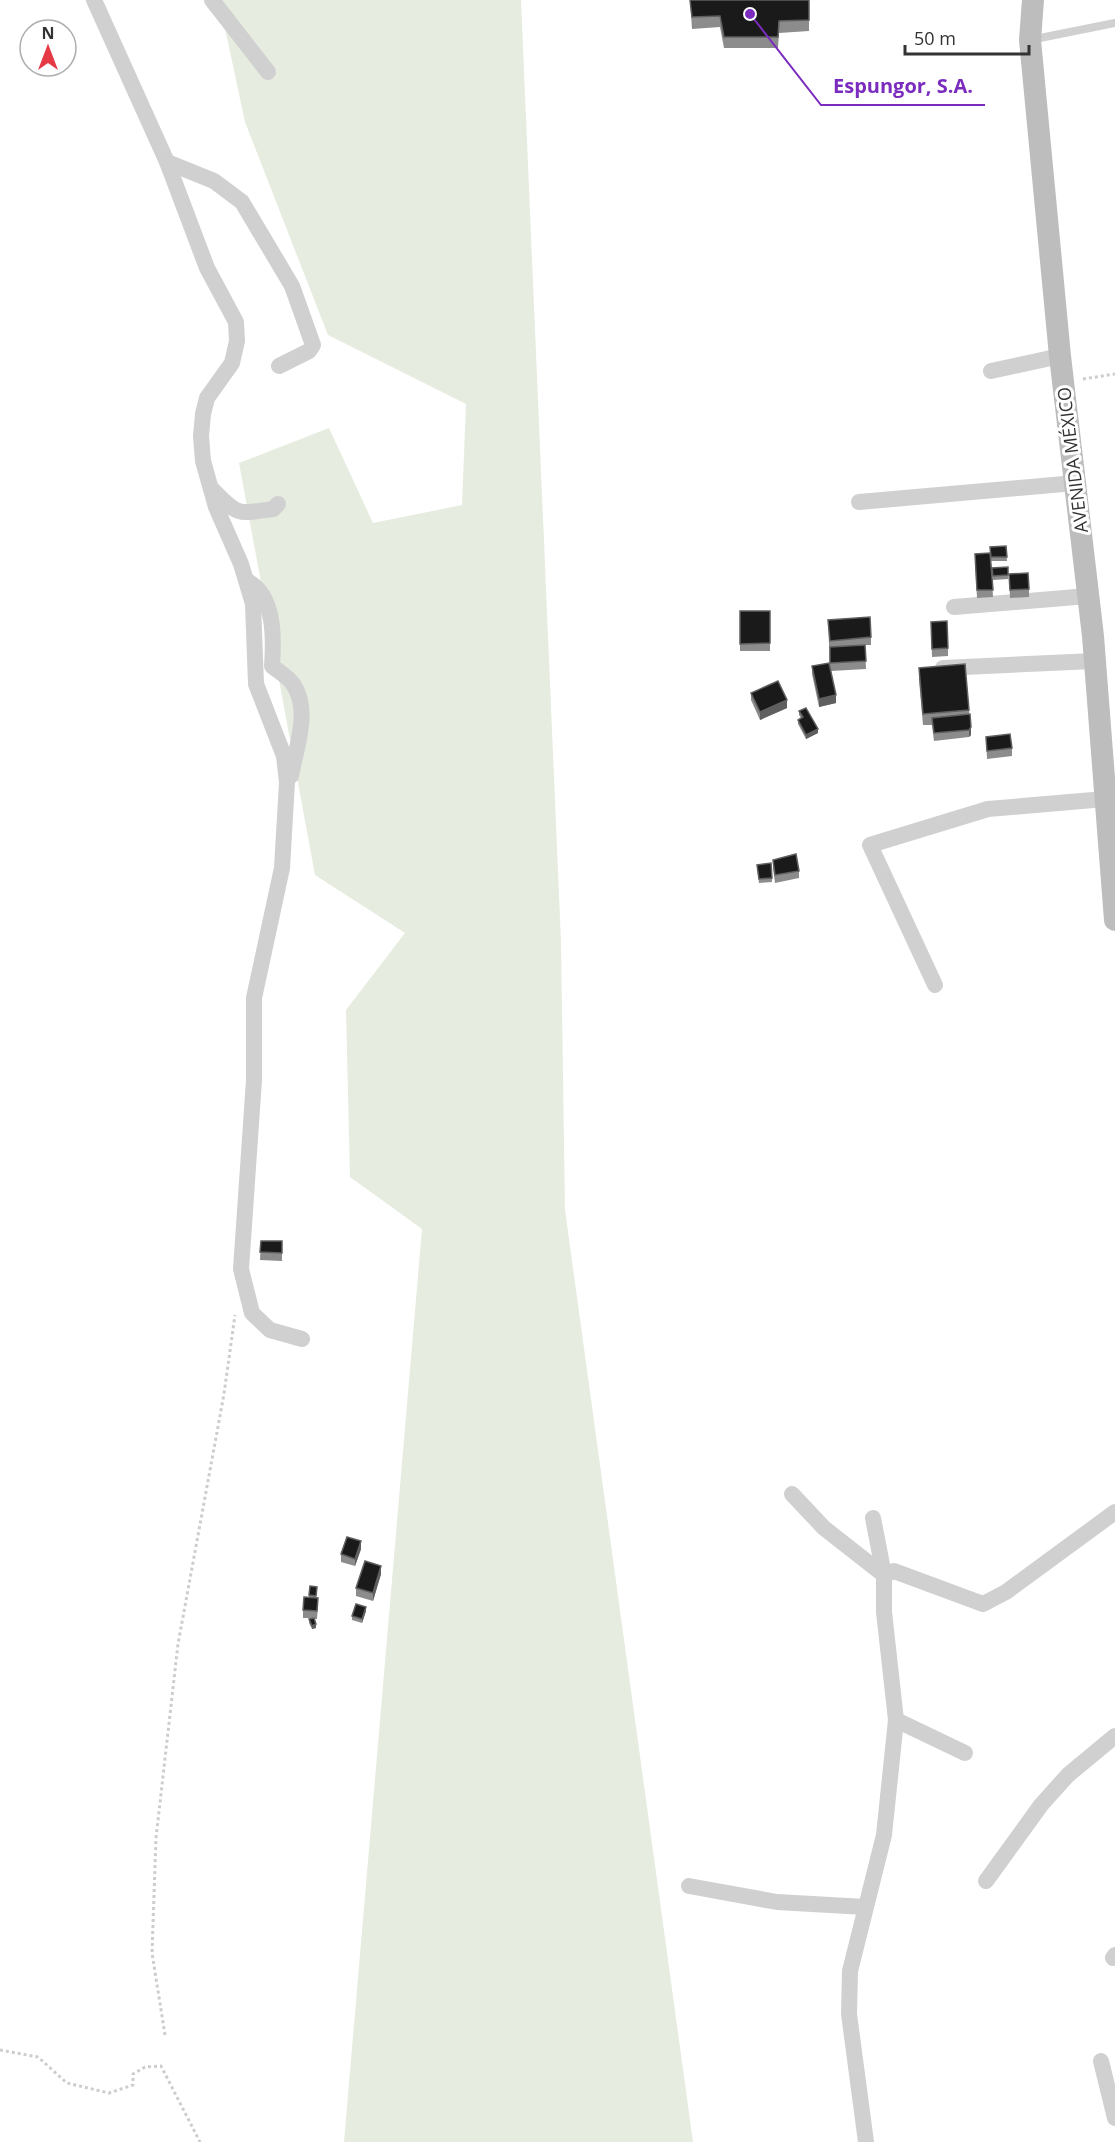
<svg xmlns="http://www.w3.org/2000/svg" width="1115" height="2142" font-family="'Open Sans',sans-serif">
  <rect width="100%" height="100%" fill="#fff"/>
  <!-- green -->
  <path fill="#e6ecdf" d="M219 0H521L561 942 565 1210 693 2142H344L422 1229 350 1177 346 1010 405 933 315 875 239 463 329 428 373 523 462 505 466 404 328 335 245 122Z"/>
  <g fill="none" stroke-linecap="round" stroke-linejoin="round">
    <!-- path -->
    <g stroke="#cdcdcd" stroke-width="3" stroke-dasharray="3 3" stroke-linecap="butt">
      <path d="M1083 379 1115 374"/>
      <path d="M165 2035 152 1953 156 1838 178 1644 224 1394 235 1315"/>
      <path d="M0 2050 38 2057 67 2083 109 2093 133 2085V2074L145 2067 161 2066 200 2142"/>
    </g>
    <!-- service -->
    <path stroke="#d0d0d0" stroke-width="8" d="M1030 40 1115 23"/>
    <!-- minor -->
    <g stroke="#d0d0d0" stroke-width="16">
      <path d="M94 0 167 162 207 268 236 322 237 341 232 363 207 398 203 414 201 436 203 461 216 507 241 564 253 604 256 684 284 756 287 782 282 868 254 998V1080L241 1269 252 1313 270 1330 302 1339"/>
      <path d="M212 0 268 72"/>
      <path d="M167 162 214 181 242 202 292 286 313 345 309 351 279 366"/>
      <path d="M991 371 1060 356"/>
      <path d="M213 490C238 516 238 514 273 509L278 504"/>
      <path d="M859 502 1075 483"/>
      <path d="M247 581C275 595 274 638 272 666 278 671 288 677 293 684 311 710 296 748 291 776"/>
      <path d="M954 607 1088 596"/>
      <path d="M943 668 1094 661"/>
      <path d="M935 985 870 845 988 809 1105 799"/>
      <path d="M792 1494 824 1528 884 1575"/>
      <path d="M884 1575 894 1571 983 1604 1006 1592 1115 1512"/>
      <path d="M896 1720 965 1753"/>
      <path d="M986 1881 1041 1805 1068 1775 1115 1736"/>
      <path d="M689 1886 777 1902 865 1907"/>
      <path d="M1113 1958 1115 1955"/>
      <path d="M1101 2061 1115 2118"/>
      <path d="M866 2142 849 2014 850 1971 884 1835 896 1720 884 1612V1575L873 1518"/>
    </g>
    <!-- secondary -->
    <path stroke="#bdbdbd" stroke-width="22" d="M1033 0 1030 40 1060 356 1093 636 1115 920"/>
  </g>
  <!-- wall -->
  <g fill="#8c8c8c">
    <path d="M690 0H809V31L779 33 778 48H724L720 27 692 29Z"/>
    <path d="M1006 546 1007 561H991L993 597 977 598 975 562Z"/>
    <path d="M1008 567V579L993 580 992 568Z"/>
    <path d="M1009 574 1029 589V597L1010 598Z"/>
    <rect x="740" y="611" width="30" height="40"/>
    <path d="M828 620 871 637V645H865L866 669 831 671 836 703 819 707 812 674V666L830 669Z"/>
    <path d="M931 622 948 648V656L932 657Z"/>
    <path d="M919 668 969 710 971 735 969 737 934 741 932 725H923L919 680Z"/>
    <path d="M751 693 787 708 760 720 751 700Z"/>
    <path d="M799 711 818 733 806 739 798 724V720L801 718 799 715Z"/>
    <path d="M986 737 1012 748V756L987 759Z"/>
    <path d="M773 860 799 871V878L775 883 773 868Z"/>
    <path d="M757 868 772 878V882L759 883Z"/>
    <path d="M261 1241H282V1261L260 1260Z"/>
    <path d="M361 1549 355 1566 341 1562V1554Z"/>
    <path d="M381 1574 373 1601 356 1596V1588Z"/>
    <path d="M310 1586 317 1587 316 1598 318 1606 317 1619H314L316 1628 312 1629 309 1623V1619L311 1618H303V1610L309 1597Z"/>
    <path d="M366 1611 362 1623 352 1620V1616Z"/>
  </g>
  <!-- shaded-wall -->
  <g fill="#5f5f5f">
    <path d="M836 695V703L819 707V699Z"/>
    <path d="M787 700V708L760 720V712Z"/>
    <path d="M971 727V735L969 737V730Z"/>
    <path d="M818 729V733L806 739V735Z"/>
    <path d="M361 1541V1549L355 1566V1559Z"/>
    <path d="M381 1566V1574L373 1601V1593Z"/>
    <path d="M366 1607V1611L362 1623V1619Z"/>
    <path d="M316 1624V1628L312 1629V1626Z"/>
  </g>
  <!-- building -->
  <g fill="#1a1a1a" stroke="#5f5f5f" stroke-width="1.5">
    <path d="M690 0H809V20L779 21 778 37H724L720 16 692 17Z"/>
    <path d="M1006 546 1007 557H991L990 547Z"/>
    <path d="M990 553 993 590H977L975 554Z"/>
    <path d="M1008 567V575L993 576 992 568Z"/>
    <path d="M1028 573 1029 589 1010 590 1009 574Z"/>
    <path d="M740 611H770V643L740 644Z"/>
    <path d="M870 617 871 637 830 641 828 620Z"/>
    <path d="M947 621 948 648 932 649 931 622Z"/>
    <path d="M865 645 866 661 830 663V647Z"/>
    <path d="M829 663 836 695 819 699 812 666Z"/>
    <path d="M965 664 969 710 923 714 919 668Z"/>
    <path d="M778 681 787 700 760 712 751 693Z"/>
    <path d="M806 708 818 729 806 735 798 720 803 717 799 711Z"/>
    <path d="M970 714 971 727 969 730 934 733 932 718Z"/>
    <path d="M1010 734 1012 748 987 751 986 737Z"/>
    <path d="M796 854 799 871 775 875 773 860Z"/>
    <path d="M771 863 772 878 759 879 757 865Z"/>
    <path d="M261 1241H282V1253L260 1252Z"/>
    <path d="M347 1537 361 1541 355 1559 341 1554Z"/>
    <path d="M365 1561 381 1566 373 1593 356 1588Z"/>
    <path d="M310 1586 317 1587 316 1596 309 1595Z"/>
    <path d="M304 1597 318 1598 317 1611 303 1610Z"/>
    <path d="M356 1604 366 1607 362 1619 352 1616Z"/>
    <path d="M314 1618 316 1624 312 1626 309 1619Z"/>
  </g>
  <g text-anchor="middle" dominant-baseline="central" stroke-width="6" stroke-linejoin="round" paint-order="stroke">
    <!-- street labels -->
    <g font-size="18" fill="#333" stroke="#fff">
      <text transform="translate(1072 460) rotate(-97)">AVENIDA MÉXICO</text>
    </g>
  </g>
  <!-- callouts -->
  <path fill="none" stroke="#7b2cbf" stroke-width="2" d="M750 14L821 105H985"/>
  <circle fill="#7b2cbf" stroke="#fff" stroke-width="2" cx="750" cy="14" r="6"/>
  <g font-size="20" text-anchor="middle" font-weight="bold" fill="#7b2cbf" stroke="#fff" stroke-width="6" stroke-linejoin="round" paint-order="stroke">
    <text x="903" y="93">Espungor, S.A.</text>
  </g>
  <!-- north arrow -->
  <g transform="translate(48 48)"><circle r="28" fill="#ffffff" stroke="#adadad" stroke-width="1.5"/>
  <path d="M0-4.5L10 22L0 15L-10 22Z" fill="#e63946"/>
  <text y="-9" font-size="16" font-weight="bold" text-anchor="middle" fill="#333333">N</text>
  </g>
  <!-- scale -->
  <path d="M905 45v9h124v-9" fill="none" stroke="#333333" stroke-width="3"/>
  <text x="914" y="45" font-size="18" fill="#333333" stroke="#ffffff" stroke-width="4.5" paint-order="stroke">50 m</text>
</svg>
